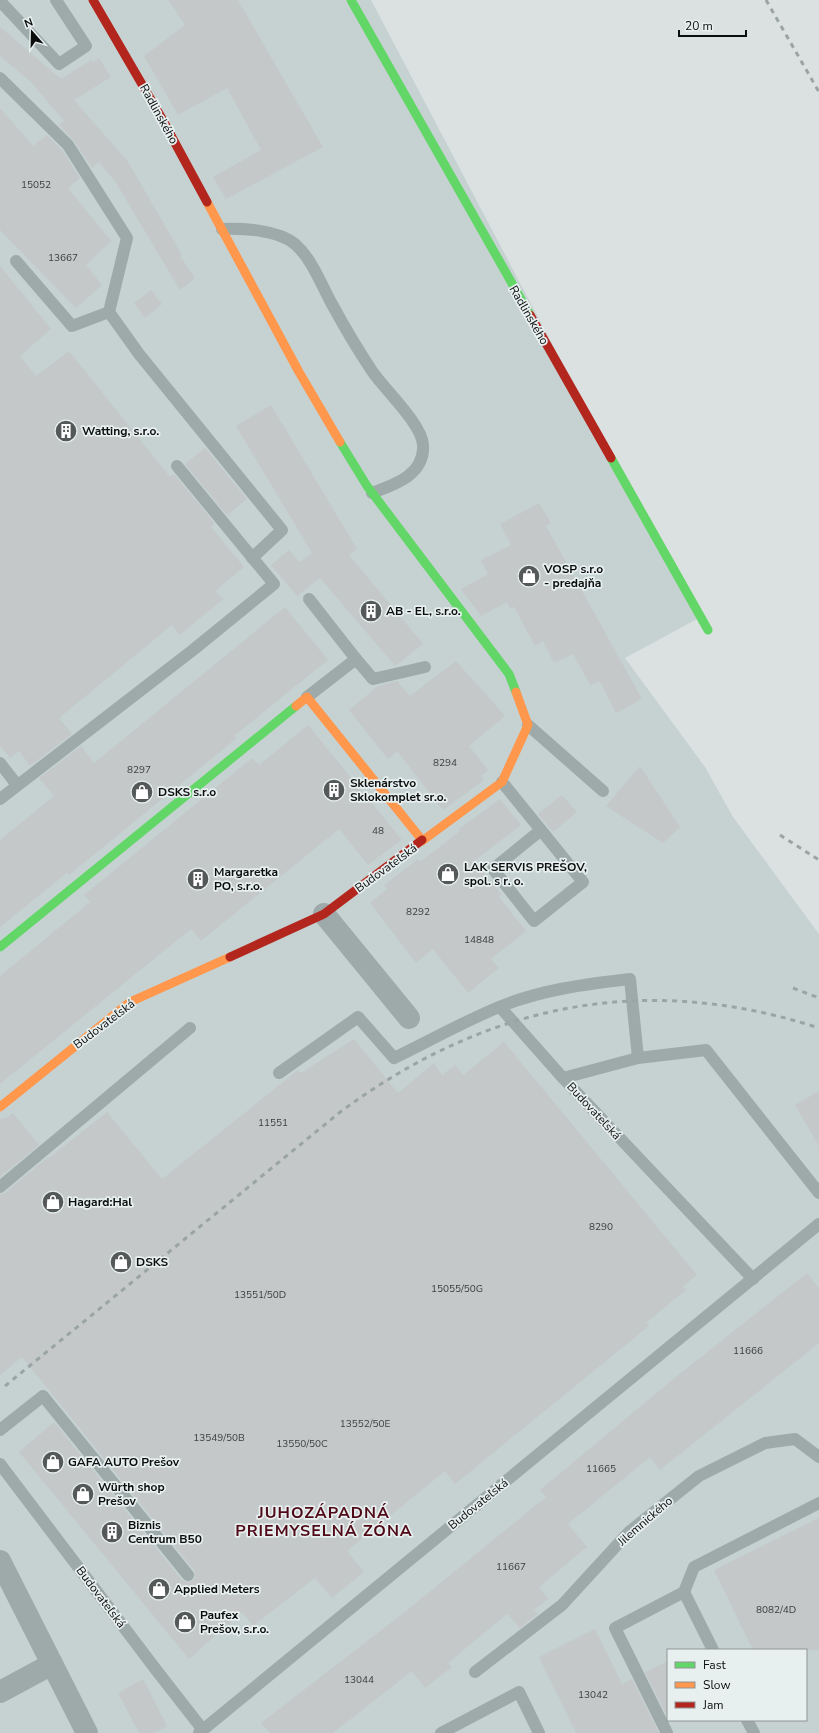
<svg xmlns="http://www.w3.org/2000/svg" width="819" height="1733" font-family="'Nunito Sans',sans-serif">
  <rect width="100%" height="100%" fill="#dbe0e0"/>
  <!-- built -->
  <path fill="#c6d2d2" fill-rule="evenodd" d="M0 0H371L697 619 625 658 705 767 733 817 819 934V1733H0ZM668 1650H806V1720H668Z"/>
  <!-- building -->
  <g fill="#c4c8c8">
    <path d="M168 0H238L323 147 226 199 213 177 261 150 227 88 178 115 144 56 185 25Z"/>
    <path d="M0 27 61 79 91 60 93 63 99 58 111 77 74 100 128 162 182 255 180 256 195 278 180 290 115 181 99 162 92 168 74 141 59 125 64 121 32 83 0 56Z"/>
    <path d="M0 108 33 146 47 135 62 150 80 178 68 188 111 241 86 265 102 285 76 308 0 230Z"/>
    <path d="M0 266 51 329 20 356 36 376 69 351 170 477 174 474 215 524 211 527 244 567 215 591 223 599 180 635 172 625 59 718 72 734 30 766 19 751 10 758 0 746Z"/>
    <path d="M151 290 162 304 145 318 134 303Z"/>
    <path d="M271 405 357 549 349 555 423 644 395 666 320 578 297 596 271 565 289 550 299 562 312 553 236 426Z"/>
    <path d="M205 448 247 499 227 515 185 464Z"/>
    <path d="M539 503 551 523 546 526 642 699 616 713 600 681 590 685 573 654 554 663 543 641 535 646 514 607 510 608 507 602 481 616 461 589 488 574 481 560 511 545 500 524Z"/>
    <path d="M285 607 328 660 234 736 237 738 69 875 67 873 0 927V840L54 796 39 778 81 746 94 763Z"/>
    <path d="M456 661 505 716 469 746 488 770 481 776 484 780 443 810 397 751 388 759 349 710 378 686 397 681 410 696Z"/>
    <path d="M308 725 402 840 368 865 339 829 201 941 191 929 0 1084V976L90 902 84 895 252 758 259 765Z"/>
    <path d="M640 766 680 827 663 843 606 806Z"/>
    <path d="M562 795 577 812 553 832 538 814Z"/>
    <path d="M500 799 521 825 474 861 501 894 499 897 526 931 491 959 499 968 468 993 433 949 416 963 370 903 387 889 384 885 418 859 420 862 460 831 459 829Z"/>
    <path d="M354 1039 398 1093 434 1063 442 1075 455 1065 463 1075 504 1042 697 1275 683 1286 686 1290 646 1323 649 1326 455 1484 445 1471 347 1551 364 1572 332 1598 315 1578 253 1626 242 1612 189 1659 19 1452 54 1422 182 1580 189 1582 195 1578 194 1570 22 1357 0 1375V1194L5 1193 48 1157 49 1158 107 1112 162 1179 298 1070 301 1073Z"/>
    <path d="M819 1091V1146L795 1105Z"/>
    <path d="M13 1113 39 1145 0 1177V1119L8 1117Z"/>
    <path d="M807 1273 819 1288V1343L660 1470 650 1457 568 1524 587 1547 539 1587 548 1599 534 1610 538 1614 520 1628 507 1614 448 1663 452 1667 425 1688 412 1671 333 1733H270L261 1723 406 1611 546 1497 540 1490 677 1376Z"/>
    <path d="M819 1518V1650H753L714 1570Z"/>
    <path d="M595 1629 622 1684 632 1679 659 1733H576L539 1657Z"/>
    <path d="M668 1661V1718L645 1672Z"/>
    <path d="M143 1679 167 1726 154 1733H139L118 1693Z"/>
  </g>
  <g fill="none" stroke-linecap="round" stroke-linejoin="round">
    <!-- lane -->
    <g stroke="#9eaaaa" stroke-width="12">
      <path d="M0 1 59 64 86 46 56 0"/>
      <path d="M0 78 68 145 127 238 109 312 139 354 282 530 252 558"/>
      <path d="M222 229C243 228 278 230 295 244 313 260 321 285 333 306 345 328 358 350 372 371 384 389 422 424 423 445 425 475 394 485 372 493"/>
      <path d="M16 261 72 326 109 312"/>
      <path d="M356 659 373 679 425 667"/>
      <path d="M307 697 356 659 309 599"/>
      <path d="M528 725 603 791"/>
      <path d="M0 763 17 785"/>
      <path d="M502 782 583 882 534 921 493 869 541 830"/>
      <path d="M0 799 193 650 274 584 177 466"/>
      <path d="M500 1007 563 1078"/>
      <path d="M279 1073 358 1017 394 1058C429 1041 463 1022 499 1007 540 990 586 984 630 979L638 1058"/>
      <path d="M0 1187 190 1028"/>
      <path d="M753 1279 563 1078 638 1058 706 1050 819 1193"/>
      <path d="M0 1430 43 1396 188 1575"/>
      <path d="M0 1464 157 1671 203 1730"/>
      <path d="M684 1592 694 1567 819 1503"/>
      <path d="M475 1672 562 1605 629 1532 699 1476 765 1443 795 1439 819 1457"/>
      <path d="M747 1720 754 1733"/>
      <path d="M199 1733 819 1224"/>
      <path d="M441 1733 519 1692 539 1733"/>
      <path d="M667 1733 615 1628 684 1592 713 1650"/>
    </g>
    <!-- street -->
    <g stroke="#9eaaaa" stroke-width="22">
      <path d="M324 914 409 1018"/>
      <path d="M0 1561 87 1733"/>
      <path d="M0 1692 52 1664"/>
    </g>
    <!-- fast -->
    <g stroke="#63d668" stroke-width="9">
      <path d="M351 0 530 315"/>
      <path d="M340 442 367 486 509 674 516 692"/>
      <path d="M611 458 708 630"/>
      <path d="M0 947 296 706"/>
    </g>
    <!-- slow -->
    <g stroke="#ff974d" stroke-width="9">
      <path d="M207 202 299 372 340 442"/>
      <path d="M296 706 307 697 422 840"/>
      <path d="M422 841 502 782 528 725 516 692"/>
      <path d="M0 1107 130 1002 230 957"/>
    </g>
    <!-- jam -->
    <g stroke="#b3261e" stroke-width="9">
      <path d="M93 0 161 117 207 202"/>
      <path d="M530 315 611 458"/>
      <path d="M230 957 324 914 422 840"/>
    </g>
    <!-- rail -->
    <g stroke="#9aa4a4" stroke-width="3" stroke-dasharray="5 5" stroke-linecap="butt">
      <path d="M766 0 819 92"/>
      <path d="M780 835 819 860"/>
      <path d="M793 988 819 998"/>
      <path d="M5 1386 339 1113C485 1004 644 971 819 1028"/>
    </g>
  </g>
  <!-- icons -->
  <defs>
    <g id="building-disc" transform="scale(1.15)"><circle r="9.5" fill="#545858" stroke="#e7efef"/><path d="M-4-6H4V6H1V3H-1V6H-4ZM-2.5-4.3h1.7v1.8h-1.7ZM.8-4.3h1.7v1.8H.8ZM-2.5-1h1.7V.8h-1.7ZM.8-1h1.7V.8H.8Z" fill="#fff"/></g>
    <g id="shop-disc" transform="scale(1.15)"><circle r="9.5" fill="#545858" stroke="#e7efef"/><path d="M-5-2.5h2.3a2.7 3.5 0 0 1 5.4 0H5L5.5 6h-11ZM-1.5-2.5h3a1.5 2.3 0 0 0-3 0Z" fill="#fff"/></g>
  </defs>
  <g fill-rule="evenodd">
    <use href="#building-disc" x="66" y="431"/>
    <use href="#shop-disc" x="529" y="576"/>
    <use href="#building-disc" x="371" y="611"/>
    <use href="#building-disc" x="334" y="790"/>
    <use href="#shop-disc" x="142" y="792"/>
    <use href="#shop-disc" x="448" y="874"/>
    <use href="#building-disc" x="198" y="879"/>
    <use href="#shop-disc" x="53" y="1202"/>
    <use href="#shop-disc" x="121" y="1262"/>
    <use href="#shop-disc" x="53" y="1462"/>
    <use href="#shop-disc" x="83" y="1494"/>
    <use href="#building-disc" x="112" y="1532"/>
    <use href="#shop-disc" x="159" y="1589"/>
    <use href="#shop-disc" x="185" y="1622"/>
  </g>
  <g text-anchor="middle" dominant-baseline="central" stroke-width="3.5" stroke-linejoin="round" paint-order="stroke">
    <!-- number labels -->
    <g font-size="10" fill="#3c3e3e">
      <text x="36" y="185">15052</text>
      <text x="63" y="258">13667</text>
      <text x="445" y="763">8294</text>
      <text x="139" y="770">8297</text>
      <text x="378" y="831">48</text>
      <text x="418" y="912">8292</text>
      <text x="479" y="940">14848</text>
      <text x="273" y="1123">11551</text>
      <text x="601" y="1227">8290</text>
      <text x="457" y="1289">15055/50G</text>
      <text x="260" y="1295">13551/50D</text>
      <text x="748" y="1351">11666</text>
      <text x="365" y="1424">13552/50E</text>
      <text x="219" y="1438">13549/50B</text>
      <text x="302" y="1444">13550/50C</text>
      <text x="601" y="1469">11665</text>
      <text x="511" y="1567">11667</text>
      <text x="776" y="1610">8082/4D</text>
      <text x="359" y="1680">13044</text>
      <text x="593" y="1695">13042</text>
    </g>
    <!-- street labels -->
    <g font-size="12" fill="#0c0e0e" stroke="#e7efef">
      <text transform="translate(159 114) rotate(61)">Radlinského</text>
      <text transform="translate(529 315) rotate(60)">Radlinského</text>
      <text transform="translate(386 868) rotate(-36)">Budovateľská</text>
      <text transform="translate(104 1024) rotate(-37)">Budovateľská</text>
      <text transform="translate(594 1111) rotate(47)">Budovateľská</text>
      <text transform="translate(478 1504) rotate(-39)">Budovateľská</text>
      <text transform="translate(645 1521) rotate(-41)">Jilemnického</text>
      <text transform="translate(101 1597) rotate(53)">Budovateľská</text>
    </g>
    <!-- poi labels -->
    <g font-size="12" font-weight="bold" fill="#0c0e0e" stroke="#e7efef" text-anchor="start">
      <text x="82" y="431">Watting, s.r.o.</text>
      <text x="544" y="569">VOSP s.r.o<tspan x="544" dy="14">- predajňa</tspan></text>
      <text x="386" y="611">AB - EL, s.r.o.</text>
      <text x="350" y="783">Sklenárstvo<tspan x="350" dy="14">Sklokomplet sr.o.</tspan></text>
      <text x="158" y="792">DSKS s.r.o</text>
      <text x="464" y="867">LAK SERVIS PREŠOV,<tspan x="464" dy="14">spol. s r. o.</tspan></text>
      <text x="214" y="872">Margaretka<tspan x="214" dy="14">PO, s.r.o.</tspan></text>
      <text x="68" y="1202">Hagard:Hal</text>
      <text x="136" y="1262">DSKS</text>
      <text x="68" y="1462">GAFA AUTO Prešov</text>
      <text x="98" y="1487">Würth shop<tspan x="98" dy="14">Prešov</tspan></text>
      <text x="128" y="1525">Biznis<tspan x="128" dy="14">Centrum B50</tspan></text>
      <text x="174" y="1589">Applied Meters</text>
      <text x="200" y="1615">Paufex<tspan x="200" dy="14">Prešov, s.r.o.</tspan></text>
    </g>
    <!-- district labels -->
    <g font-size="16" font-weight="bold" letter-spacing="1" fill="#4f0917" stroke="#e7efef">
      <text x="324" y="1513">JUHOZÁPADNÁ<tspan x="324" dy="18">PRIEMYSELNÁ ZÓNA</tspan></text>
    </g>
  </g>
  <!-- legend -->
  <rect x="667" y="1649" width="140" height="72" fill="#e7efef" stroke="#8f9595"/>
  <rect x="675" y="1662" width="20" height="6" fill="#63d668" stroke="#8f9595"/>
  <text x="703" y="1669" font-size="12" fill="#0c0e0e">Fast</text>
  <rect x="675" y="1682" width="20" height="6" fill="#ff974d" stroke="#8f9595"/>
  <text x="703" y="1689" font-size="12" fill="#0c0e0e">Slow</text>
  <rect x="675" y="1702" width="20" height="6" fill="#b3261e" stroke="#8f9595"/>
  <text x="703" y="1709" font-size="12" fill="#0c0e0e">Jam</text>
  <!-- north arrow -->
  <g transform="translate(32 32) rotate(340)" stroke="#e7efef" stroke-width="3" paint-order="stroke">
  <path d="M0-3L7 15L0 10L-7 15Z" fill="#0c0e0e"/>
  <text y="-6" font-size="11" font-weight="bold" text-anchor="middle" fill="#0c0e0e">N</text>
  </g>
  <!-- scale -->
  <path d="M679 30v6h67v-6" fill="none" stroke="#0c0e0e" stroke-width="2"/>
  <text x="685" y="30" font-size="12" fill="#0c0e0e" stroke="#e7efef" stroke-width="3" paint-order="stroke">20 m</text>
</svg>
